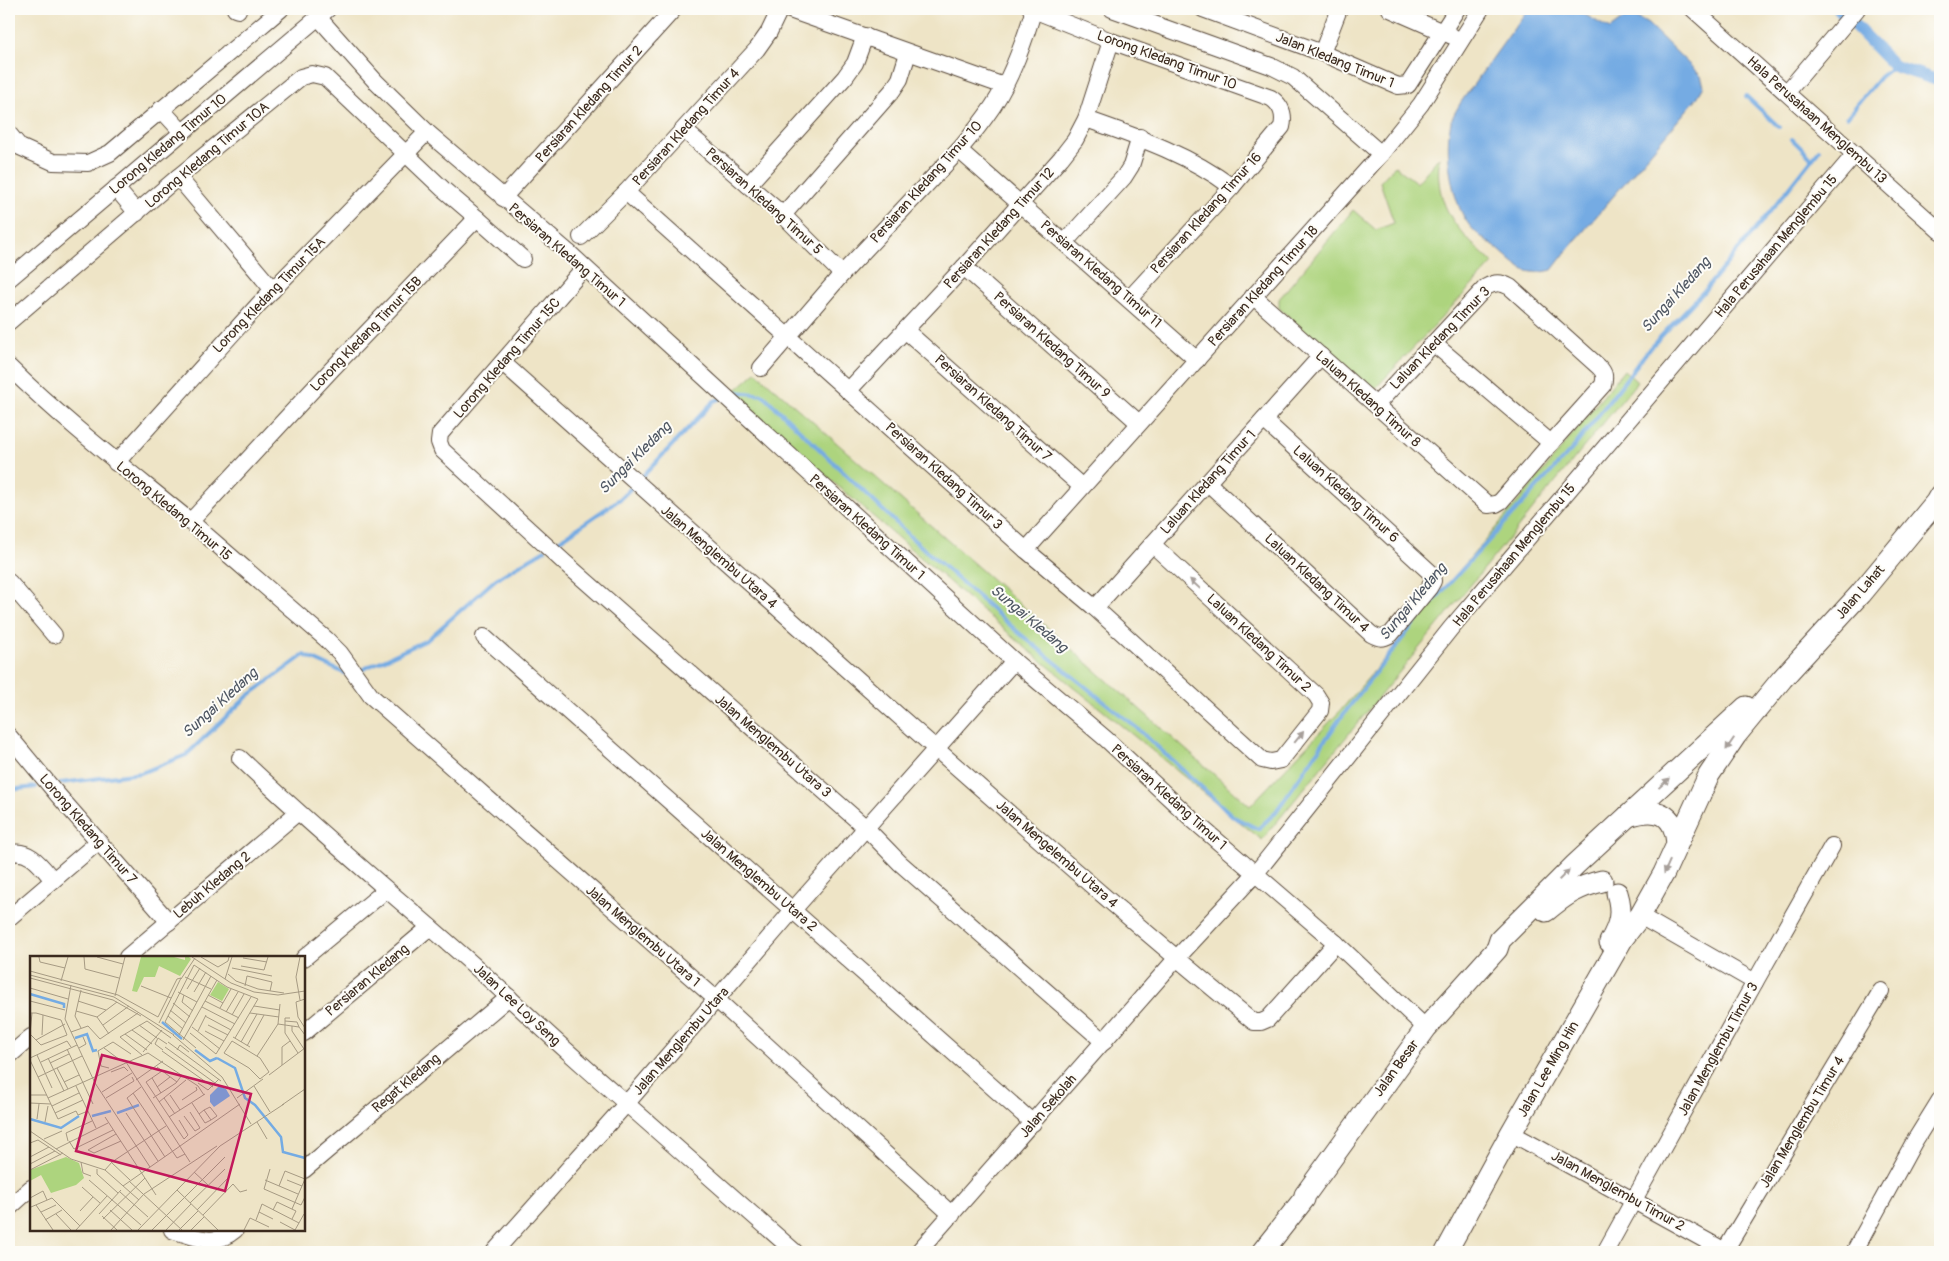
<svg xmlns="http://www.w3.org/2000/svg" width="1949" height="1261" font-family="Pangolin,sans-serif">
  <rect width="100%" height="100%" fill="#fdfcf7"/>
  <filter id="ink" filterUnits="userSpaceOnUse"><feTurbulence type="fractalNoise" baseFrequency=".02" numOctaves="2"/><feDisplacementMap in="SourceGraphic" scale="10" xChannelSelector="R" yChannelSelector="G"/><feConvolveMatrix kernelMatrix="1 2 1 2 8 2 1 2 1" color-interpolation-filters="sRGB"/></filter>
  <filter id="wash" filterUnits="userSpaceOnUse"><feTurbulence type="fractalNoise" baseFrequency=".0096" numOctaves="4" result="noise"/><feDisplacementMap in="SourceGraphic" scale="20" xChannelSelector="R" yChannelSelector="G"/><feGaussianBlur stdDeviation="1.12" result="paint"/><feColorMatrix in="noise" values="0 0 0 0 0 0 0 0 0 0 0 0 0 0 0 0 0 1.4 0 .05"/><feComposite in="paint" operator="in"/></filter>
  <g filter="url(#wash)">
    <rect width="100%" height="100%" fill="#eee4c6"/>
    <!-- green -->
    <g fill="#add47e" stroke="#747f4e">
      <path d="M1439 157C1439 165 1438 173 1439 181 1442 217 1468 241 1493 263L1372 392 1279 308V299L1353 210 1376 230 1394 223 1380 182 1395 166 1417 183Z"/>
      <path d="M1624 370 1637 382 1262 840 1027 649 731 394 756 372 1250 806 1341 710 1527 491Z"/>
    </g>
    <!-- water -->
    <path fill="#74abe3" stroke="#586a80" d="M1528 9H1575L1610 29 1626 17 1632 15 1648 24 1701 76 1704 86 1697 98 1565 253 1552 270C1524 277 1519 267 1499 250 1490 243 1477 235 1470 226 1451 203 1443 146 1452 119 1454 113 1458 108 1461 102Z"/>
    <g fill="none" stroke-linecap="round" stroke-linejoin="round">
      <!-- stream -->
      <g stroke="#74abe3" stroke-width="4">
        <path d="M1746 96 1779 127"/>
        <path d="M1847 117 1880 77 1894 66"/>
        <path d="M1792 139 1812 159"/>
        <path d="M731 395 737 392 763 395 915 541 1019 633 1138 729 1234 817 1258 829 1275 813 1339 720 1419 617 1574 447 1649 349 1704 291 1778 202 1819 150"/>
        <path d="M640 479 714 401 722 398"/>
        <path d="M553 545 620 499 633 486"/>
        <path d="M357 672 427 640 496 579 545 550"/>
        <path d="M61 783 141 773 186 755 248 696 304 655 349 675"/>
        <path d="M9 790 36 787"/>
      </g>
      <!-- canal -->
      <path stroke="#74abe3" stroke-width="12" d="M1839 9 1894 66 1940 81"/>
    </g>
  </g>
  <g filter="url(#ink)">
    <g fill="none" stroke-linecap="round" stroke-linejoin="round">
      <!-- minor casing -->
      <g stroke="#564637" stroke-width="18">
        <g id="minor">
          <path d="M235 9 238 10"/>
          <path d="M787 9 1004 86"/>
          <path d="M1031 9 1111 41 1271 98C1281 105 1285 114 1282 127L1232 187 1129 299"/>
          <path d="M1112 9 1271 66 1293 77 1381 154"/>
          <path d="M1203 9 1322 53 1398 86 1408 85 1457 9"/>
          <path d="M1390 9 1452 36"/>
          <path d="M1693 9 1940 231"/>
          <path d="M318 17 376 82 427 132 568 252 1014 661 1106 739 1194 821 1336 943 1426 1028"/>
          <path d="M1322 53 1339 9"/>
          <path d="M1787 92 1857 9"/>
          <path d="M161 109 182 132"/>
          <path d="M1086 119C1137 137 1188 154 1232 187"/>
          <path d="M684 130 783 215 842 274"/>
          <path d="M9 134 20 147 53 162 88 163 110 153 281 9"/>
          <path d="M959 150 1197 360"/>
          <path d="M178 177 273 290"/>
          <path d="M748 185 845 77 855 63 865 36"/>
          <path d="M116 188 137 213"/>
          <path d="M626 192 1026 550 1095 608 1262 760 1271 762 1281 760 1320 711 1321 703 1316 695 1152 544"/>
          <path d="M503 198 674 9"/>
          <path d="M783 215 892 91 900 79 908 53"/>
          <path d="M477 218 523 259"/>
          <path d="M581 237 626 192 757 49 769 32 780 9"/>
          <path d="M1065 242 1124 177 1131 166 1140 137"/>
          <path d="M964 267 1139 423"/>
          <path d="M584 268 440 434 439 442 442 450 564 562 866 828 900 863 1104 1042"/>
          <path d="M9 279 328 9"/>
          <path d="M1253 296 1488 505 1496 504 1501 501 1551 443"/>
          <path d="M9 322 178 177 301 77 312 74 325 77 443 189 477 218 332 369 190 522"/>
          <path d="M905 330 1081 486"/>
          <path d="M503 363C635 482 768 599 900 717 1017 820 1133 924 1254 1022H1261L1268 1019 1336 943"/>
          <path d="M9 367C66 423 129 471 191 522 236 561 281 600 326 639L340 653 371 696 716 999 952 1215"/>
          <path d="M761 368 842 274 959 150C971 136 983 121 993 106 1012 77 1024 42 1034 9"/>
          <path d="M848 391 964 267 1061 158 1075 140 1086 119 1111 41"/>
          <path d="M1376 405 1486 287C1495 282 1501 282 1510 287L1599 367C1605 373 1605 377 1603 385L1551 443 1433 343"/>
          <path d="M116 463 259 304 427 132"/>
          <path d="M1208 483 1371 634C1380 639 1383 639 1391 634L1429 588 1433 581 1432 574 1264 420"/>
          <path d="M1026 550 1381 154 1421 104 1481 9"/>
          <path d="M9 582 54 635"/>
          <path d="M1095 608 1321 356"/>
          <path d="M484 637 1033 1123"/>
          <path d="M9 736 57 794 169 922"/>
          <path d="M240 758C314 829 392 893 469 961 502 990 533 1021 566 1050 642 1118 719 1185 795 1252"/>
          <path d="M9 854C29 847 42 867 53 880"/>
          <path d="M1640 916 1755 982"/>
          <path d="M9 918 98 842"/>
          <path d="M127 957 297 813"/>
          <path d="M304 958 386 890"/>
          <path d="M304 1033 430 927"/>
          <path d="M9 1056 31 1037"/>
          <path d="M1511 1133 1725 1251"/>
          <path d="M304 1170 509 997"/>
          <path d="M9 1208 31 1188"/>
          <path d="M172 1230C196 1237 214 1248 235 1230"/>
          <path d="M494 1252 627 1103 793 910 1014 661"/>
          <path d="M918 1252 1176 959 1256 873 1451 628 1855 154"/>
          <path d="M1605 1252 1755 982 1832 846"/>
          <path d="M1724 1252 1881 991"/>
          <path d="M1854 1252 1914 1142 1940 1100"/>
        </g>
      </g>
      <!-- major casing -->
      <g stroke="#564637" stroke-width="23">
        <g id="major">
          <path d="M1628 816C1657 807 1675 812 1677 845"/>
          <path d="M1546 911C1565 895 1577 887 1602 881"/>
          <path d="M1610 942C1620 925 1623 912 1617 893"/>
          <path d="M1262 1252 1304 1199 1305 1195 1426 1028 1497 949 1500 940 1575 865 1746 707"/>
          <path d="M1446 1252 1511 1133 1623 938 1640 916 1664 873 1709 775 1736 735 1782 679 1860 594 1936 502 1940 495"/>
        </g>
      </g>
      <!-- minor -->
      <use href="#minor" stroke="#fff" stroke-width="16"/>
      <!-- major -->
      <use href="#major" stroke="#fff" stroke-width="21"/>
    </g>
    <!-- one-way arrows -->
    <defs><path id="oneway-solid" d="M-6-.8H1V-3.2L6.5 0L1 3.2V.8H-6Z" transform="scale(1.25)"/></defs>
    <g fill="#a79f9a">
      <use href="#oneway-solid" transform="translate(1195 584) rotate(-137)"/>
      <use href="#oneway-solid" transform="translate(1299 737) rotate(-51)"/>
      <use href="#oneway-solid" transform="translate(1730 744) rotate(124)"/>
      <use href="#oneway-solid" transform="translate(1664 783) rotate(-43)"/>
      <use href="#oneway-solid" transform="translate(1667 867) rotate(114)"/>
      <use href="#oneway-solid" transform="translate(1564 875) rotate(-45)"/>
    </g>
  </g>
  <g text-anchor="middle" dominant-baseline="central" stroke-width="4" stroke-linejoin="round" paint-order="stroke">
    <!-- street labels -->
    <g font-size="14" fill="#3b2a1e" stroke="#fdfcf7">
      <text transform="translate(1167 60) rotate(20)">Lorong Kledang Timur 10</text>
      <text transform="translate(1335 60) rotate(22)">Jalan Kledang Timur 1</text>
      <text transform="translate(589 104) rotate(-48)">Persiaran Kledang Timur 2</text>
      <text transform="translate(1817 120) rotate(42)">Hala Perusahaan Menglembu 13</text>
      <text transform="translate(686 127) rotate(-48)">Persiaran Kledang Timur 4</text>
      <text transform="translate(168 144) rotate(-40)">Lorong Kledang Timur 10</text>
      <text transform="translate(207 155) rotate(-40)">Lorong Kledang Timur 10A</text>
      <text transform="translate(926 182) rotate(-48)">Persiaran Kledang Timur 10</text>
      <text transform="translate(764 201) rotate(42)">Persiaran Kledang Timur 5</text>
      <text transform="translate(1206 213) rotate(-48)">Persiaran Kledang Timur 16</text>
      <text transform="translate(999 228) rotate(-48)">Persiaran Kledang Timur 12</text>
      <text transform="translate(1776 246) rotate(-50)">Hala Perusahaan Menglembu 15</text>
      <text transform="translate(567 255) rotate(41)">Persiaran Kledang Timur 1</text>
      <text transform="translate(1101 274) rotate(41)">Persiaran Kledang Timur 11</text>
      <text transform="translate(1263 286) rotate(-48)">Persiaran Kledang Timur 18</text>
      <text transform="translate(269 295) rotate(-46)">Lorong Kledang Timur 15A</text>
      <text transform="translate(366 334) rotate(-46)">Lorong Kledang Timur 15B</text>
      <text transform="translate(1440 338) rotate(-46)">Laluan Kledang Timur 3</text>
      <text transform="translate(1052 345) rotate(42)">Persiaran Kledang Timur 9</text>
      <text transform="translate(507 358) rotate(-49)">Lorong Kledang Timur 15C</text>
      <text transform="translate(1368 399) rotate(42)">Laluan Kledang Timur 8</text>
      <text transform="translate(993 408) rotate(42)">Persiaran Kledang Timur 7</text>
      <text transform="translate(944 476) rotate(42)">Persiaran Kledang Timur 3</text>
      <text transform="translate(1208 482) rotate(-48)">Laluan Kledang Timur 1</text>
      <text transform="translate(1346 494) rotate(42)">Laluan Kledang Timur 6</text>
      <text transform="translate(174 511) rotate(40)">Lorong Kledang Timur 15</text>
      <text transform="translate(867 527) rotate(42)">Persiaran Kledang Timur 1</text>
      <text transform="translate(1514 555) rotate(-50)">Hala Perusahaan Menglembu 15</text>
      <text transform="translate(719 557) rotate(41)">Jalan Menglembu Utara 4</text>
      <text transform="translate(1317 583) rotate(43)">Laluan Kledang Timur 4</text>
      <text transform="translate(1860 592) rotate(-49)">Jalan Lahat</text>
      <text transform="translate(1259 643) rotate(43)">Laluan Kledang Timur 2</text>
      <text transform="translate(773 746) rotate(41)">Jalan Menglembu Utara 3</text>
      <text transform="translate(1169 797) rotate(42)">Persiaran Kledang Timur 1</text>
      <text transform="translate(88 829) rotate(49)">Lorong Kledang Timur 7</text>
      <text transform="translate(1057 854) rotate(41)">Jalan Mengelembu Utara 4</text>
      <text transform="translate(759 880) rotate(41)">Jalan Menglembu Utara 2</text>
      <text transform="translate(212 885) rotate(-40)">Lebuh Kledang 2</text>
      <text transform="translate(643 936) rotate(41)">Jalan Menglembu Utara 1</text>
      <text transform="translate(367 980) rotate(-40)">Persiaran Kledang</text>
      <text transform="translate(517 1005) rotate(43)">Jalan Lee Loy Seng</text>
      <text transform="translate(681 1041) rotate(-49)">Jalan Menglembu Utara</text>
      <text transform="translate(1718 1049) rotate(-61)">Jalan Menglembu Timur 3</text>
      <text transform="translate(1396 1068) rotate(-54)">Jalan Besar</text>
      <text transform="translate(1548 1069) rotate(-60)">Jalan Lee Ming Hin</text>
      <text transform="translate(406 1083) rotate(-40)">Regat Kledang</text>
      <text transform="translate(1048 1106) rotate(-49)">Jalan Sekolah</text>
      <text transform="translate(1802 1122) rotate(-59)">Jalan Menglembu Timur 4</text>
      <text transform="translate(1618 1191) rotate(29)">Jalan Menglembu Timur 2</text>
    </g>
    <!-- water labels -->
    <g font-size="15" font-style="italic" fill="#4f5763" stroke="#fdfcf7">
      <text transform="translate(1676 295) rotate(-48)">Sungai Kledang</text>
      <text transform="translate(635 458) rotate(-45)">Sungai Kledang</text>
      <text transform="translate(1413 602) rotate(-50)">Sungai Kledang</text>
      <text transform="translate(1029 619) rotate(40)">Sungai Kledang</text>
      <text transform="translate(220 703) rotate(-42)">Sungai Kledang</text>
    </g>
  </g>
  <!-- overview -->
  <g transform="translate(30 956)">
    <rect width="275" height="275" fill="#eee4c6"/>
    <path d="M111 1H144L155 4V1H159L161 3 150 20 129 10 125 21H114L107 36 102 35ZM188 26 199 33 192 45 180 39ZM36 201 49 207 54 222 46 229 21 237 11 219 0 225V214Z" fill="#add47e"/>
    <path d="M189 130 196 133 200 140 184 151 180 146V139Z" fill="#74abe3"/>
    <path fill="none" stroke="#74abe3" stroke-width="2.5" d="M0 38 34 48V52M132 66 152 83M45 82 57 78 63 95 67 94M165 94 180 105 187 102M187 102 205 112 215 142 225 149 251 181 253 196 275 202M87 157 109 149M62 160 81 155M0 163 31 172 49 160"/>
    <path fill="none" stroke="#a69a83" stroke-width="1" d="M9 1 10 6 35 12M54 1 55 13 89 22M67 1 93 8M162 1 201 27 224 36 248 39 275 35M171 1 188 11 198 5 199 1M213 2 237 6M211 10 234 14 238 1M202 12 242 20M0 15 88 39 128 61 147 23 151 22M198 18 206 25 228 33 254 37M0 19 84 41 144 79M155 21 181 33M0 22 83 44 111 60M151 23 165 2M195 23 202 1M31 25 38 1M41 29 35 63 65 127 120 211M111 30 141 42M215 30 217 20 242 26 240 35M0 32 38 43M157 33 170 12M51 34 45 60 51 72M148 36 167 46M164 36 176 16M154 39 152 46 163 55M178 39 193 47M85 40 95 1M275 43 266 46 268 61 275 72M270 44 266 21 270 1M0 45 35 54M48 45 76 54M175 45 209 62M143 47 160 61M224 50 250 54M172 51 205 68M190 52 201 33M140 54 156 67M46 55 67 61M196 56 208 36M0 57H6L31 64 37 79 11 89 0 78 2 57M220 57 249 61M202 59 214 38M138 60 153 73M175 60 201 74M260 62H255V77L268 97M255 65 267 66 269 71M129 67 151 22M248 68 269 71 275 79M73 69 99 50M109 69 127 82M178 69 198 79M262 70V75L274 93M162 71 190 93M102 74 122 88M168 75 176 59M175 75 194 85M41 76 58 70 70 83 108 57M160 77 186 98 221 41M79 78 67 61 87 46M95 78 117 94M12 79 13 59M143 79 192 121 221 168M149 79 181 20M203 81 220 91M6 84 35 68M153 84 187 24M202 85 230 102 239 116 230 123 219 112 194 97ZM138 86 191 125M211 86 227 58M217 90 234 59M135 91 185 127M49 92 56 88 53 81M74 92 90 104M166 92 135 66 164 9 197 31 228 43 205 82M37 93 63 148M133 94 125 88 128 82 137 88M147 94 150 89 159 96M132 95 183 131M113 96 132 74M7 99 22 132M112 99 90 81 117 65 141 82M227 100 248 68 250 48M0 102 37 85 41 91M18 102 34 135M0 104 28 163 46 155M11 106 47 89M96 106 160 206M20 107 39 98M252 109V91L260 85M127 111 147 126M27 112 38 133M79 112 71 110 68 95 83 86 101 98M81 116 94 111 98 115M239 119 275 92M8 121 52 100M122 122 131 137M106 124 133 105M34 126 49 119M116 126 154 183 158 179 149 164M116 126 132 115M168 127 178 134 189 123M46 130 66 172M224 130 240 156M111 131 97 142 135 201M127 131 140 121M72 136 102 117M103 137 147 202 155 198M0 139H17M140 139 150 154M18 142 118 97 168 130 174 139M76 142 104 125 102 121M123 142 146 127 152 119M134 142 145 158M207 142 233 123M152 144 167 134 166 131M129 146 156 124M0 147 21 148M162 147 175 167 181 164M252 149 275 133M22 150 49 137M46 155 48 159 58 155M25 157 53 144M96 157 128 205M169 158 174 154 180 151 187 160 181 164 174 154M154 160 165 175 170 172 160 156M75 161 126 239M139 161 175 138M7 163 9 148M15 166 18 150M227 166 237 183M0 175 41 203 75 214 109 244M86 178 58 194 64 197 91 185M14 183 32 175M38 185 36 177 62 165M39 185 44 193 83 174M0 187 8 184 31 199M26 193 78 167M0 201 19 191M51 206 53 217 61 220M81 206 100 224M0 208 25 195M67 213V218L88 237M240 213 234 233 271 249 275 241M0 214 33 197M75 214 82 206 136 170M164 216 178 229M59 224 111 269M235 224 268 238M257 224 272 230M99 225 152 274M93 230 210 148M249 230 255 215 275 223M52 231 70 247M147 234 188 274M90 236 118 261M0 242 13 235 17 244M160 247 195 213M6 249 23 274M1 251 22 242 50 270M262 253 275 223M80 254 102 274M167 254 198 222M243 254 247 246 266 255 262 263M50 255 63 241M11 256 26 249M229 256 243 263M26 258 41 274M69 258 91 234M173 259 203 228 210 236 217 234M72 260 87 274M73 263 115 222M15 264 32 254M226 264 232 248 269 267M250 266 265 274M46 274 77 240M81 274 114 238 187 190M108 274 190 190 254 148M122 274 195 201M136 274 161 248M149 274 168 255M161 274 174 261M214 274 220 262 239 271M265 274 274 258"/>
    <path fill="#c2185b" fill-opacity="0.15" stroke="#c2185b" stroke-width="2.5" d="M72 99 221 138 195 235 46 195Z"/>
    <rect width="275" height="275" fill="none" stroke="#3b2a1e" stroke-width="2.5"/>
  </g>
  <!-- margin -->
  <rect width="1949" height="1261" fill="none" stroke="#fdfcf7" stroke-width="30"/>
</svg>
